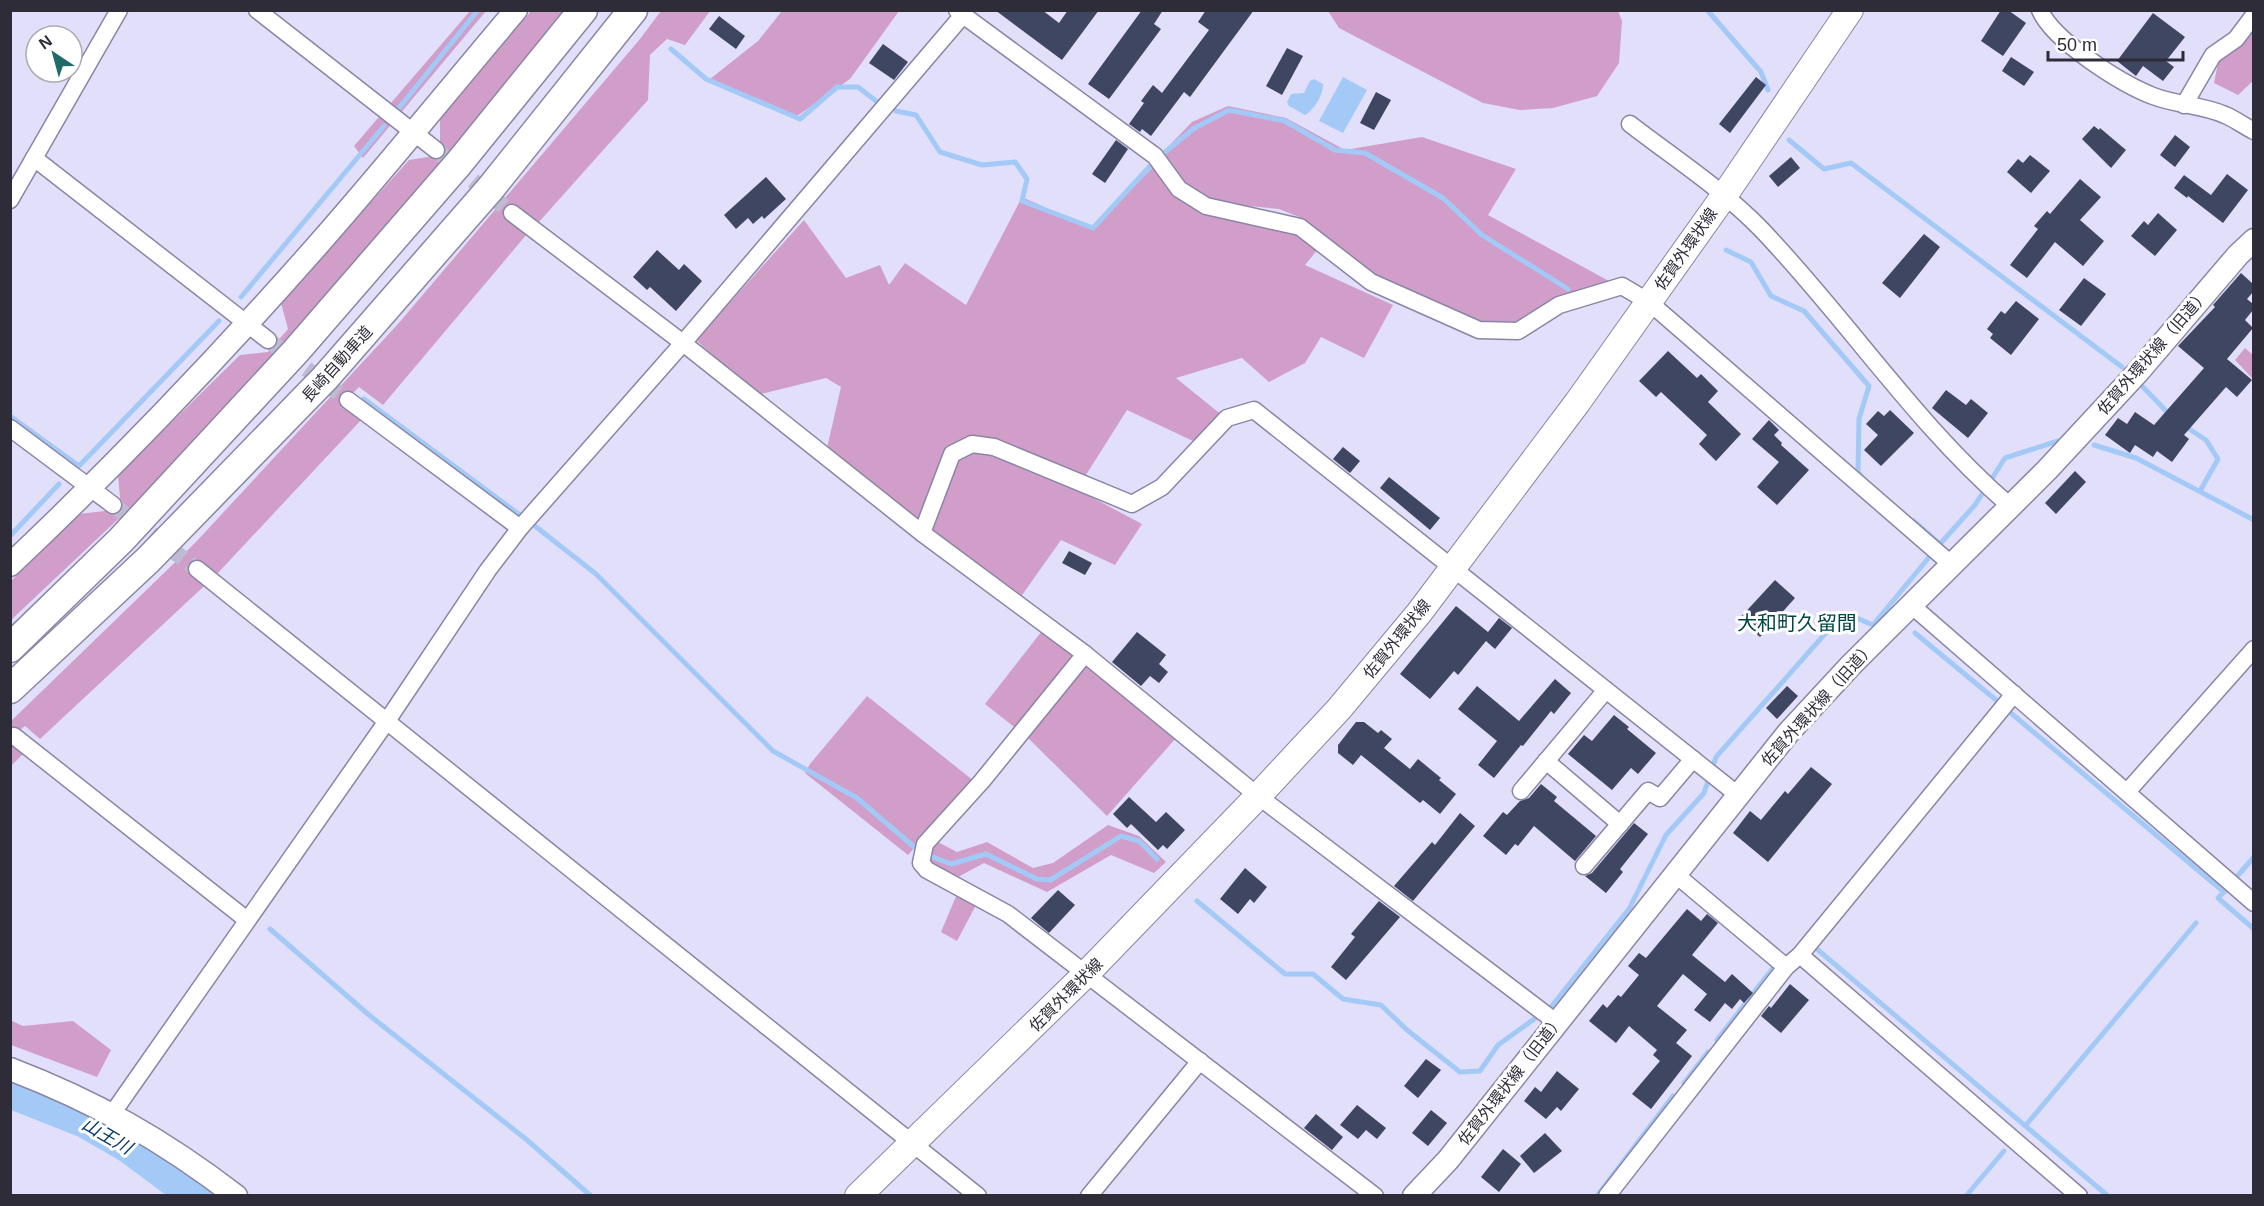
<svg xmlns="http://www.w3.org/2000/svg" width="2264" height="1206" font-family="Helvetica,'Noto Sans JP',sans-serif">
  <rect width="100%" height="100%" fill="#e2dffa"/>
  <!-- green -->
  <g fill="#d19eca">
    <path d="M470 11H486L363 158 354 146Z"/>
    <path d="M531 11H570L351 275 132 506 11 620V581L79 514 121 509 118 475 240 355 268 352 288 329 281 303 409 160 440 155V118Z"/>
    <path d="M661 11H710L685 45 667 39 650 55 648 100 538 223 506 207 527 234 383 405 359 387 343 403 363 418 216 575 40 739 25 726 11 737V721L195 543 398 324 640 39Z"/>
    <path d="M782 11V10L899 11 850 79 797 116 710 79 758 41Z"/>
    <path d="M1328 11H1618L1622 21 1619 63 1597 96 1553 108 1520 110 1483 103 1339 28Z"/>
    <path d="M2253 25V81L2238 95 2214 83 2218 63 2239 44Z"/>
    <path d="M1228 106 1286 118 1345 150 1422 137 1516 169 1488 215 1609 281 1566 294 1516 325 1477 322 1373 276 1299 217 1279 209 1210 202 1180 185 1163 152 1192 122Z"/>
    <path d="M1153 167 1175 192 1299 235 1318 249 1305 265 1393 305 1364 358 1321 337 1305 363 1269 382 1242 358 1176 378 1223 416 1193 441 1127 410 1084 478 988 442 1142 524 1115 565 1061 540 1020 598 827 448 841 387 826 378 757 395 696 340 804 220 846 278 880 265 889 285 905 263 966 305 1022 197 1093 229Z"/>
    <path d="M2245 348 2253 355V379L2235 360Z"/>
    <path d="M1042 631 1077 659 1018 730 985 704Z"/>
    <path d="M1085 665 1176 738 1107 816 1027 737Z"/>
    <path d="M867 696 974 781 908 855 805 773 810 764Z"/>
    <path d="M11 741 23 754 11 766Z"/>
    <path d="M1108 825 1139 836 1166 862 1154 873 1111 855 1047 892 984 863 958 877 928 865 936 841 957 852 987 842 1033 868 1053 863Z"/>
    <path d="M957 894 976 905 957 941 941 932Z"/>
    <path d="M10 1020 23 1026 73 1021 111 1050 97 1077 11 1045Z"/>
  </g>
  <!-- water -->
  <g fill="#a3c9f6">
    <path d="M1343 77 1367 90 1343 133 1319 121Z"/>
    <path d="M1314 79 1323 84C1324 94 1314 110 1305 115L1289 106 1287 102 1291 94 1304 93 1310 81Z"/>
  </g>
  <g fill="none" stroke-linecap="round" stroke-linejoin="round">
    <!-- stream -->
    <g stroke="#a3c9f6" stroke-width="5">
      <path d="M1708 11 1761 72 1768 90"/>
      <path d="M671 49 706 79 800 119 837 87H858L880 104"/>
      <path d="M399 108 478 10"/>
      <path d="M896 111 916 115 940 152 982 165 1015 162 1027 179 1022 201 1093 228 1151 165"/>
      <path d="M1789 140 1824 169 1851 163 2122 367"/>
      <path d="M1164 153 1193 129 1229 110 1285 121 1335 150 1365 153 1443 198 1482 235 1568 289"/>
      <path d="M1726 250 1751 262 1771 296 1804 311 1869 386 1859 419 1858 472 1861 476"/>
      <path d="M241 297 384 126"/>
      <path d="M2143 387 2171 416"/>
      <path d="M364 399 520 515"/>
      <path d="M10 416 79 466 219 321"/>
      <path d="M2183 425 2206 440 2218 459 2200 491"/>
      <path d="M2094 445 2136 458 2254 520"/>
      <path d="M1914 521 1940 544"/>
      <path d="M535 526 596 574 773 751 857 798 920 852 951 864 986 854 1037 879 1050 880 1121 836 1139 841 1157 859"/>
      <path d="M10 536 59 484"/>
      <path d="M1915 633 1996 700"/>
      <path d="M2012 714 2224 892"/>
      <path d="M2233 881 2254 857"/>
      <path d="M2225 891 2218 898 2254 929"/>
      <path d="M1197 901 1285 974H1313L1343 999 1381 1005 1407 1030 1460 1072 1480 1071 1498 1045 1551 1007 1629 909 1666 835 1704 793 1716 757 1839 618 1852 616 1873 625 1940 544 1975 505 2005 458 2058 441"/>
      <path d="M270 929 369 1015 527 1140 591 1196"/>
      <path d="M1818 950 2108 1196"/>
      <path d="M1717 1040 1773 968"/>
      <path d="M1684 1083 1708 1052"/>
      <path d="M2026 1125 2196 923"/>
      <path d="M1597 1196 1673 1096"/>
      <path d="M1966 1196 2004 1151"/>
    </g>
    <!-- river -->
    <path stroke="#a3c9f6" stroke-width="33" d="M10 1092 86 1122 129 1147 195 1196"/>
  </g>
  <!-- building -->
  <g fill="#3e4661">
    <path d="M995 10H1042L1059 23 1068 10H1099L1062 60Z"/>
    <path d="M1142 10H1163L1154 24 1161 29 1109 99 1088 84Z"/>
    <path d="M1206 10H1254L1190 97 1184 92 1151 136 1142 129 1140 132 1129 124 1144 103 1141 101 1153 85 1162 93 1209 30 1198 22Z"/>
    <path d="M2001 10H2008L2026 23 2003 56 1981 41Z"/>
    <path d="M2153 13 2185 37 2166 61 2174 67 2163 81 2143 66 2136 76 2117 61Z"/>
    <path d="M719 16 745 36 736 49 709 29Z"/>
    <path d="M883 44 908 62 894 80 869 63Z"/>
    <path d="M1287 48 1303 56 1282 95 1266 86Z"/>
    <path d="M2011 57 2034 72 2024 86 2002 71Z"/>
    <path d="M1756 77 1766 85 1730 133 1719 124Z"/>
    <path d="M1376 92 1391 100 1374 130 1360 123Z"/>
    <path d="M2094 126 2099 130 2100 128 2126 150 2111 168 2082 139Z"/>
    <path d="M2175 135 2190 147 2175 167 2160 155Z"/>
    <path d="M1116 140 1128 149 1105 183 1092 174Z"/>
    <path d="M2030 155 2050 171 2031 193 2007 172 2018 159 2023 163Z"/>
    <path d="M1791 157 1800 168 1778 187 1769 176Z"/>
    <path d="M2227 174 2248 190 2223 223 2188 196 2187 198 2174 188 2184 175 2211 195Z"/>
    <path d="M766 177 786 199 764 219 762 216 753 224 748 218 736 229 724 215Z"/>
    <path d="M2080 179 2101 197 2080 220 2104 241 2083 266 2055 242 2027 278 2010 265 2038 229 2034 226 2047 211 2050 214Z"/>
    <path d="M2158 213 2177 230 2155 256 2131 236 2144 221 2148 225Z"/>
    <path d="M1924 234 1940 247 1900 298 1882 283Z"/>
    <path d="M657 250 679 270 684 264 702 281 676 311 650 287 647 290 633 277Z"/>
    <path d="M2241 273 2253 284V292L2247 299 2253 304V310L2245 320 2253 328 2227 359 2252 380 2237 397 2226 387 2184 435 2189 439 2172 462 2157 451 2153 457 2135 445 2130 453 2105 435 2118 418 2127 424 2135 412 2154 425 2204 368 2178 346 2215 307 2213 305Z"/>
    <path d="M2084 278 2106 294 2081 326 2059 310Z"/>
    <path d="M2016 301 2039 319 2011 355 1990 338 1993 334 1987 329 2001 311 2005 314Z"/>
    <path d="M1668 351 1697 378 1701 374 1718 391 1708 402 1741 434 1716 461 1699 444 1707 435 1661 392 1656 397 1639 381Z"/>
    <path d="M1946 390 1966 405 1971 399 1988 413 1968 438 1932 408Z"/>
    <path d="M1890 410 1914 433 1881 466 1864 450 1878 435 1866 424 1878 411 1884 416Z"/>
    <path d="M1769 420 1779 430 1774 435 1782 443 1781 445 1809 470 1777 505 1757 487 1779 462 1752 439Z"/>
    <path d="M1343 447 1360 461 1350 473 1333 459Z"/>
    <path d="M2075 471 2086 482 2056 514 2045 503Z"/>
    <path d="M1389 477 1440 518 1430 530 1380 488Z"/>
    <path d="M1069 551 1092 563 1085 575 1062 563Z"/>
    <path d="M1775 580 1795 598 1760 637 1739 619Z"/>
    <path d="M1456 606 1488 632 1499 618 1512 628 1495 649 1486 641 1458 675 1454 671 1430 699 1400 674Z"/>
    <path d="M1137 632 1166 655 1159 664 1168 672 1159 683 1150 676 1141 686 1112 662Z"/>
    <path d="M1555 679 1571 693 1554 714 1551 711 1523 746 1521 745 1494 778 1478 765 1497 741 1458 709 1477 686 1519 721Z"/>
    <path d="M1787 686 1798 696 1777 719 1766 708Z"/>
    <path d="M1614 715 1629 727 1627 729 1656 753 1638 774 1631 768 1612 790 1568 754 1584 735 1592 741Z"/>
    <path d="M1356 722H1364L1378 733 1381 730 1392 739 1384 748 1410 769 1418 759 1441 778 1439 780 1456 794 1440 814 1423 800 1420 803 1361 755 1353 765 1338 753V745Z"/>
    <path d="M1811 767 1832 784 1768 862 1733 833 1750 811 1761 820 1785 791 1788 794Z"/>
    <path d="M1541 784 1557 797 1554 801 1596 836 1575 861 1534 826 1518 846 1515 844 1506 855 1483 836 1503 812 1507 815 1520 801 1529 798Z"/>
    <path d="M1129 797 1156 822 1166 812 1185 830 1167 849 1163 845 1158 850 1131 824 1127 828 1113 814Z"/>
    <path d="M1460 813 1475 826 1413 901 1394 886 1432 842 1435 845Z"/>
    <path d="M1634 823 1648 834 1620 869 1623 872 1606 893 1585 876 1592 873Z"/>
    <path d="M1245 868 1267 887 1254 903 1250 899 1238 914 1220 899Z"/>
    <path d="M1058 890 1075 905 1049 933 1031 918Z"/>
    <path d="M1379 901 1400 917 1346 980 1331 967 1355 937 1351 934Z"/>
    <path d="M1687 909 1701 921 1707 914 1718 923 1692 955 1725 982 1732 974 1753 993 1744 1003 1740 999 1732 1009 1725 1003 1710 1022 1694 1010 1707 994 1683 974 1657 1006 1687 1030 1676 1043 1692 1056 1651 1109 1632 1094 1660 1061 1653 1055 1657 1050 1629 1026 1616 1043 1589 1021 1603 1004 1607 1008 1618 995 1621 997 1639 975 1628 966 1639 953 1646 958Z"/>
    <path d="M1790 984 1809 1000 1781 1033 1761 1016 1769 1006 1771 1008Z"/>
    <path d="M1426 1059 1441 1070 1418 1098 1404 1086Z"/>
    <path d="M1557 1071 1579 1089 1561 1111 1557 1107 1546 1119 1524 1101 1535 1087 1541 1092Z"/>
    <path d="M1357 1105 1386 1128 1377 1139 1366 1130 1358 1139 1340 1125Z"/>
    <path d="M1431 1110 1447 1123 1428 1146 1412 1133Z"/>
    <path d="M1316 1114 1343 1137 1332 1150 1304 1128Z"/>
    <path d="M1545 1133 1562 1151 1534 1173 1520 1156Z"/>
    <path d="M1503 1149 1521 1164 1499 1192 1481 1177Z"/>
  </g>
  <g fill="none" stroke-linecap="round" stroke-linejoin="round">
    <!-- street-tunnel -->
    <g stroke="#bebbd3" stroke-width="16" stroke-dasharray="16 8" stroke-linecap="butt">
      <path d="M436 150 512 213"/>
      <path d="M268 340 348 400"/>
      <path d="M113 505 197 569"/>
    </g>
    <!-- street casing -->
    <g stroke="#8a85a5" stroke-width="19">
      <g id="street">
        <path d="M257 10 436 150"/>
        <path d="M2040 10C2053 41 2122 84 2153 96 2176 105 2203 105 2225 115 2235 119 2244 126 2254 131"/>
        <path d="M963 15 1155 156 1179 189 1206 206 1300 227 1371 282 1479 330 1518 331 1559 305 1622 286 1649 302 1951 564"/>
        <path d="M2184 105 2213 55 2236 39 2254 15"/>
        <path d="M1630 124C1674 158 1722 189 1761 229 1847 319 1916 425 2010 506"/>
        <path d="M34 158 268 340"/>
        <path d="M10 200 119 10"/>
        <path d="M512 213 683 343 922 533 1085 654 1258 796 1556 1022"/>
        <path d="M348 400 520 528"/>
        <path d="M10 428 113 505"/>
        <path d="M922 533 952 454 972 444 994 447 1132 504 1162 487 1227 418 1254 410 1738 795"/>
        <path d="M197 569 978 1196"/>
        <path d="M1910 604 2254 903"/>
        <path d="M1085 654 982 781 925 844 921 863 927 870 1008 914 1375 1196"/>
        <path d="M14 736 247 920"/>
        <path d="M1546 761 1620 824"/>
        <path d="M1521 791 1606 690"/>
        <path d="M2127 792 2254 649"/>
        <path d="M1584 866 1648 791 1660 798 1693 759"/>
        <path d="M1675 874 1786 967"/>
        <path d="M1800 955 2079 1196"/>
        <path d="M112 1114 387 721 488 570 520 528 683 343 963 15 957 10"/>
        <path d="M1089 1196 1200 1061"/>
        <path d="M1607 1196 1786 967 1800 955 2014 694"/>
      </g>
    </g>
    <!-- secondary casing -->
    <g stroke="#8a85a5" stroke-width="25">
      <g id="secondary">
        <path d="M10 565C117 464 219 357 316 247 385 169 449 89 516 10"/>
        <path d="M10 1069C96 1102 163 1140 236 1196"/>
        <path d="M1414 1196 1448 1160 1788 733 1851 665 2047 470 2138 372 2238 255 2254 240"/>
      </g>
    </g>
    <!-- primary casing -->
    <g stroke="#8a85a5" stroke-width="28">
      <path id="primary" d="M858 1196 1086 974 1258 796 1339 709 1419 613 1577 403 1724 196 1850 10"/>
    </g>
    <!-- highway casing -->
    <g stroke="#8a85a5" stroke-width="31">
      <g id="highway">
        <path d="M10 648 121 540 296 351 459 163 583 10"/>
        <path d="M10 689 148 560 325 378 490 189 633 10"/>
      </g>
    </g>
    <!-- street -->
    <use href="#street" stroke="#fff" stroke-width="16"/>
    <!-- secondary -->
    <use href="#secondary" stroke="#fff" stroke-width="22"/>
    <!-- primary -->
    <use href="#primary" stroke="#fff" stroke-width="26"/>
    <!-- highway -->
    <use href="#highway" stroke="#fff" stroke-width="28"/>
  </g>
  <g text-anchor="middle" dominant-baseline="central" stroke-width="6" stroke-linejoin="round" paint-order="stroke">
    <!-- street labels -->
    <g font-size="16" fill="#2e2c39" stroke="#fff">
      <text transform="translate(1686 249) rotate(-55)">佐賀外環状線</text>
      <text transform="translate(2153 352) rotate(-49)">佐賀外環状線（旧道）</text>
      <text transform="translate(337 364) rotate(-48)">長崎自動車道</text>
      <text transform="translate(1397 639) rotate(-51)">佐賀外環状線</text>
      <text transform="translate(1818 704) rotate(-48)">佐賀外環状線（旧道）</text>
      <text transform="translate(1066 995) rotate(-45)">佐賀外環状線</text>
      <text transform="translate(1511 1080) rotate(-52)">佐賀外環状線（旧道）</text>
    </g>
    <!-- water labels -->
    <g font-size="18" font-style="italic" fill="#043869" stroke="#fff">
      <text transform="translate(107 1136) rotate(30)">山王川</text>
    </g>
    <!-- quarter labels -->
    <g font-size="20" fill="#024545" stroke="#fff">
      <text x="1797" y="623">大和町久留間</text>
    </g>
  </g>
  <!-- border -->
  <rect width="2264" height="1206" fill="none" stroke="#2e2c39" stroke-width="24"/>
  <!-- north arrow -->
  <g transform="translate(54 54) rotate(324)"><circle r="28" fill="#ffffff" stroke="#ababb0" stroke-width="1.5"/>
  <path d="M0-4.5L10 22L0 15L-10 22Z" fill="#1f6b6a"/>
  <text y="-9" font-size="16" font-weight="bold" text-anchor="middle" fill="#2e2c39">N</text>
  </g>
  <!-- scale -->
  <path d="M2048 51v9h135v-9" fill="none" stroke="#2e2c39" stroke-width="3"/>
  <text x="2057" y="51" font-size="18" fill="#2e2c39" stroke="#ffffff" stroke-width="4.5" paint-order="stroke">50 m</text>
</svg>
